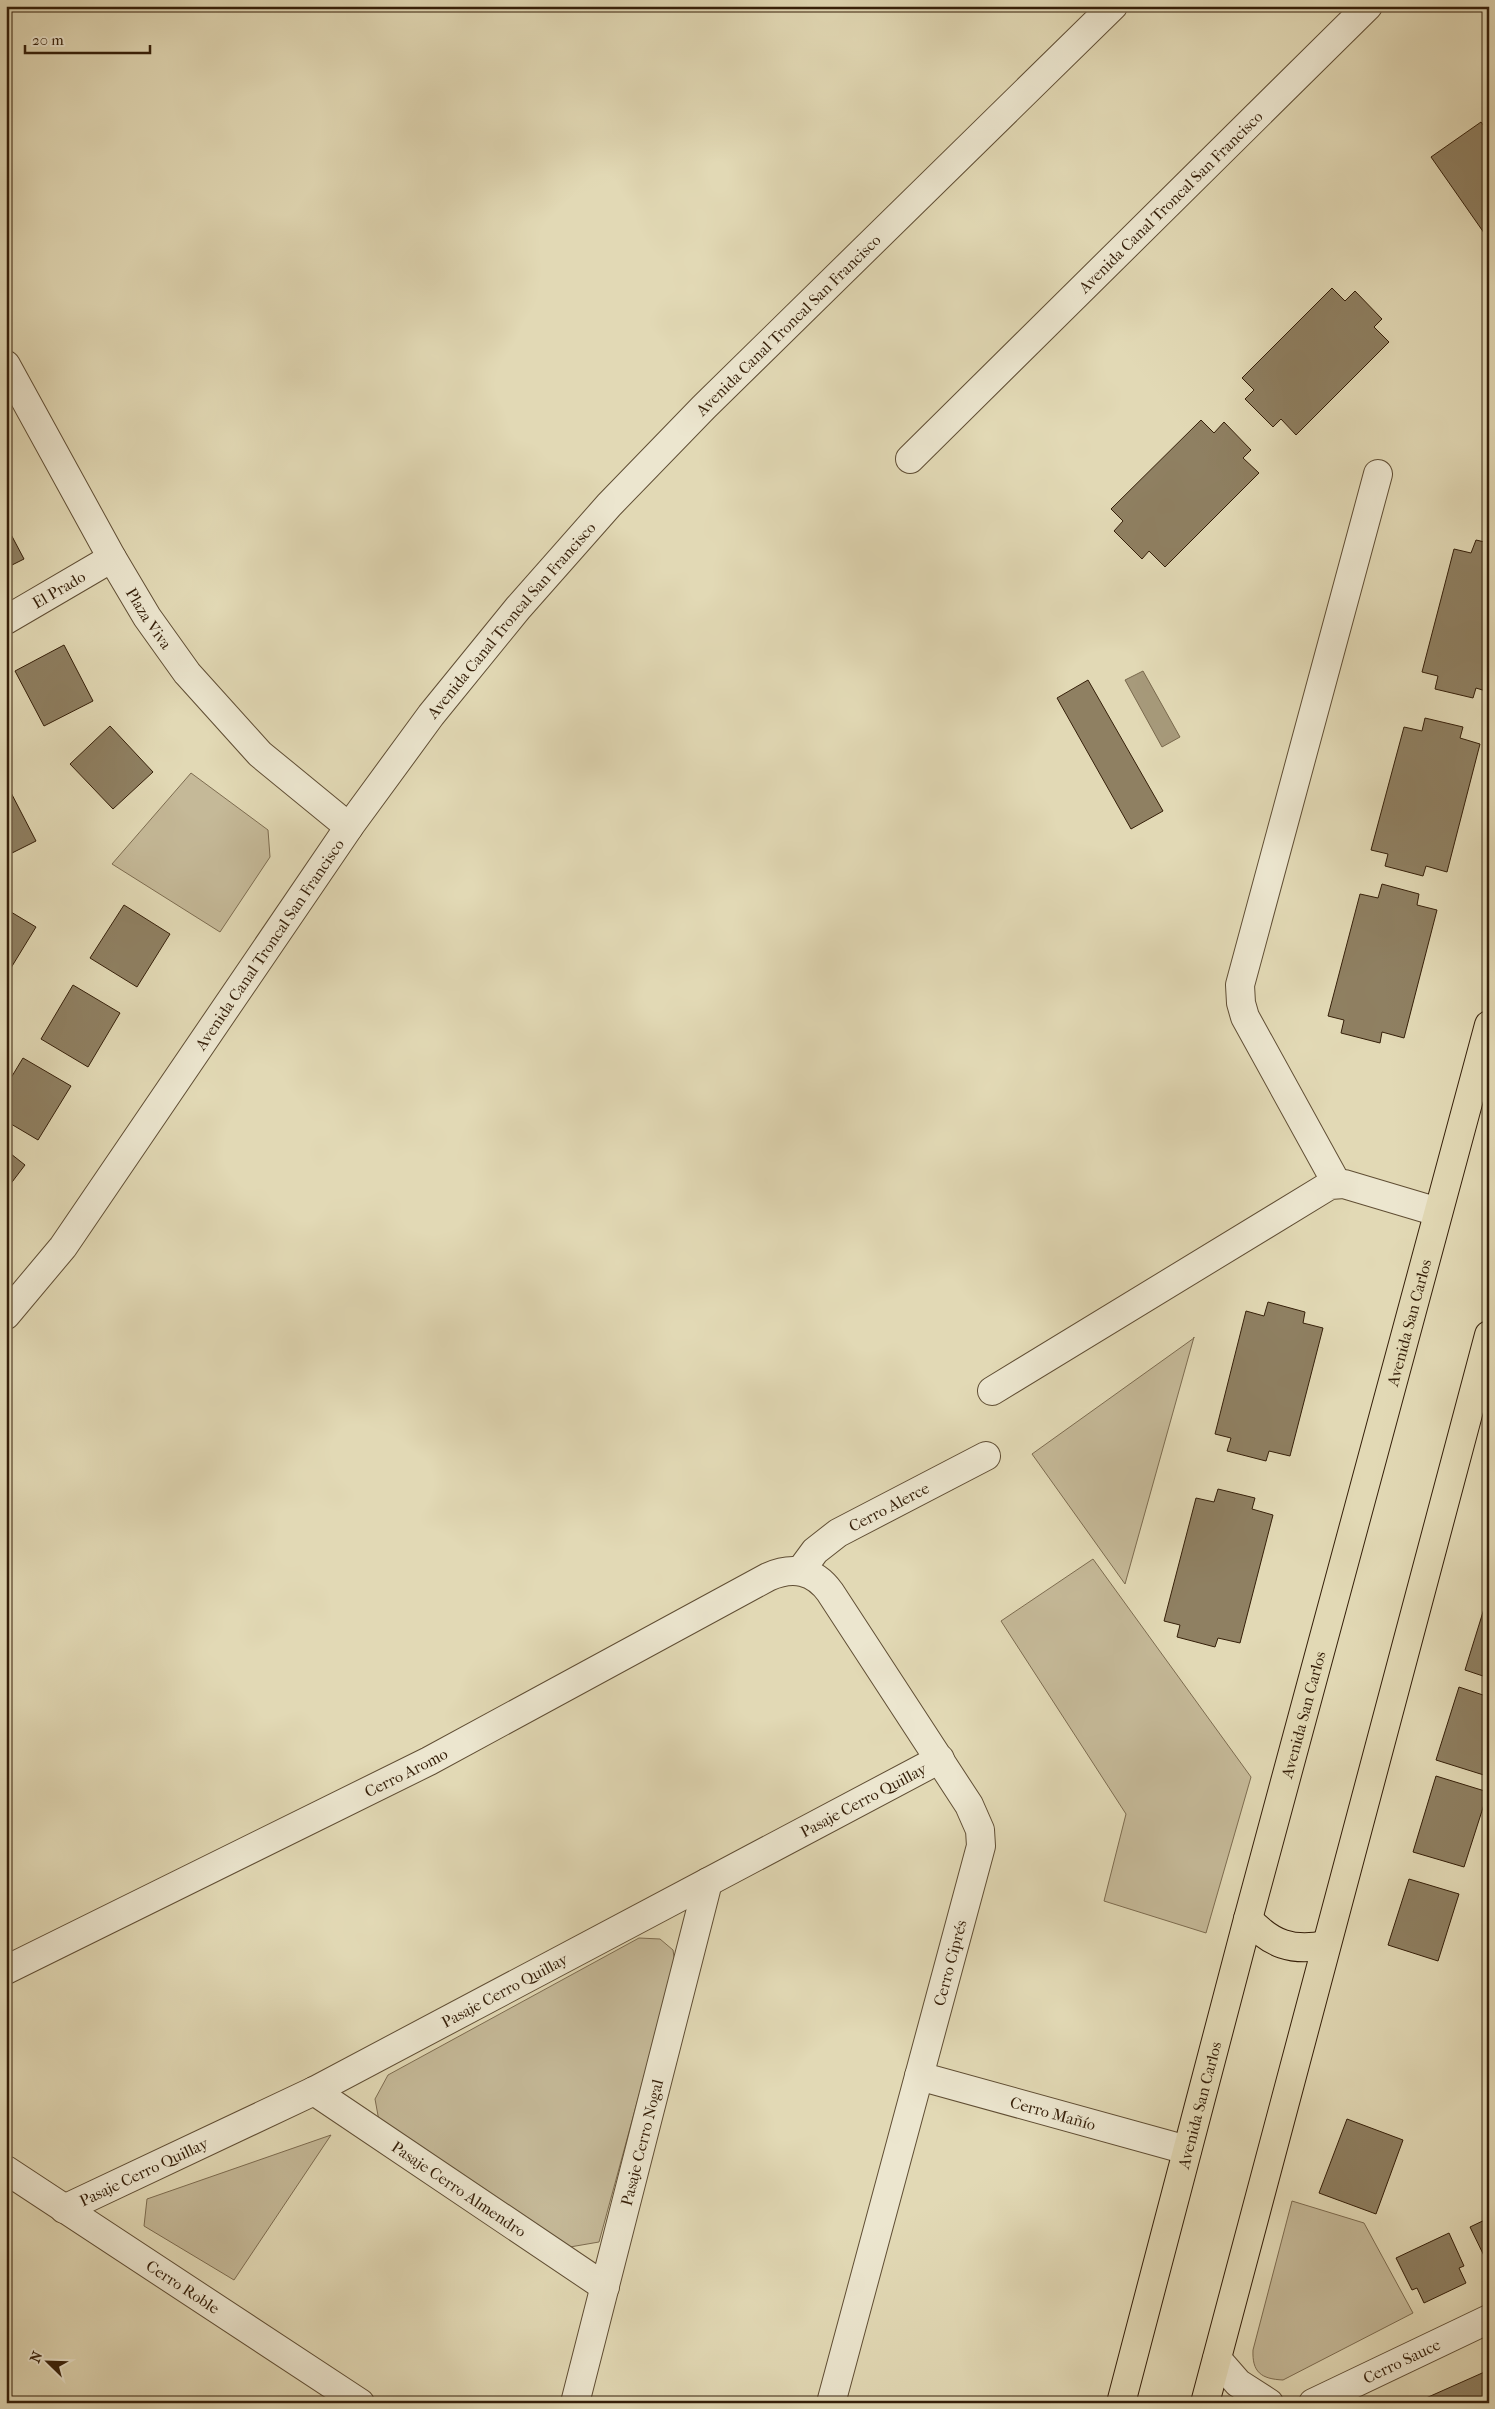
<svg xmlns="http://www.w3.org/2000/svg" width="1495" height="2409" font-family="'IM FELL French Canon',serif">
  <rect width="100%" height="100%" fill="#e2d9b5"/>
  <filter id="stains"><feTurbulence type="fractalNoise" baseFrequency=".004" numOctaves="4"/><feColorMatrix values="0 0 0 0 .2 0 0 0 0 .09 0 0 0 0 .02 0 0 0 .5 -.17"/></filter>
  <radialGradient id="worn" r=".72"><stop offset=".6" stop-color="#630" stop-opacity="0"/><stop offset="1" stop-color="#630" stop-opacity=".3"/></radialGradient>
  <!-- green -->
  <g fill="#c5b998" stroke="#7d6c50">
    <path d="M191 773 268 830 270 857 220 932 112 864Z"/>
    <path d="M1194 1338V1337L1125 1584 1032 1454Z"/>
    <path d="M1093 1559 1251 1777 1206 1933 1104 1901 1126 1814 1001 1621Z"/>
    <path d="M639 1938 660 1939 673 1950 675 1963 599 2242 570 2247 379 2121 375 2099 388 2075Z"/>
    <path d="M331 2135 234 2280 144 2226 147 2199Z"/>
    <path d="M1292 2201 1364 2223 1413 2313 1283 2380C1261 2379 1252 2372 1253 2350Z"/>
  </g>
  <!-- water -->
  <path fill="#a79a7b" stroke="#79694d" d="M1143 671 1180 737 1162 747 1125 680Z"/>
  <!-- building -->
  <g fill="#8f8062" stroke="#351f09">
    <path d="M1481 122 1489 133V240L1431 157Z"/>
    <path d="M1332 288 1345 301 1355 291 1382 319 1374 327 1389 342 1296 435 1281 419 1273 427 1245 399 1254 390 1242 378Z"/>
    <path d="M1201 420 1214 433 1224 422 1251 450 1243 458 1259 473 1165 567 1149 551 1142 559 1114 531 1123 521 1111 509Z"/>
    <path d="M6 525 24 559 6 568Z"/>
    <path d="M1476 540 1489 543V692L1476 688 1473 698 1435 689 1438 676 1422 672 1454 549 1471 553Z"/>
    <path d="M64 645 93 701 44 726 15 671Z"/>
    <path d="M1088 680 1163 811 1131 829 1057 698Z"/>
    <path d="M1425 718 1463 727 1460 738 1480 744 1447 872 1426 866 1423 876 1385 866 1388 854 1371 850 1404 727 1422 731Z"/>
    <path d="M110 726 153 772 113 809 70 764Z"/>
    <path d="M7 785 36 841 6 856V786Z"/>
    <path d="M1382 884 1419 894 1417 905 1437 910 1404 1038 1382 1032 1380 1043 1341 1033 1344 1020 1328 1016 1360 894 1378 898Z"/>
    <path d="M124 905 170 934 137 987 90 958Z"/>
    <path d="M6 909 36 927 6 976Z"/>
    <path d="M73 985 120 1013 88 1067 41 1039Z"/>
    <path d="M23 1058 71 1086 38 1140 6 1121V1086Z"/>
    <path d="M6 1150 25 1165 6 1190Z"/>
    <path d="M1268 1302 1305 1312 1303 1323 1323 1328 1290 1456 1269 1451 1266 1461 1227 1451 1231 1438 1215 1434 1246 1311 1264 1316Z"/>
    <path d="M1218 1489 1255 1498 1252 1509 1273 1515 1240 1643 1218 1638 1215 1647 1177 1637 1180 1625 1164 1621 1196 1498 1214 1502Z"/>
    <path d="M1487 1599 1489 1600V1678L1465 1670Z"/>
    <path d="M1459 1687 1489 1697V1770L1487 1776 1436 1760Z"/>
    <path d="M1436 1776 1488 1792 1464 1867 1413 1852Z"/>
    <path d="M1409 1879 1459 1894 1438 1961 1388 1945Z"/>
    <path d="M1347 2119 1403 2140 1376 2214 1319 2193Z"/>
    <path d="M1489 2218V2266L1470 2227Z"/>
    <path d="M1449 2233 1464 2266 1459 2268 1466 2283 1424 2303 1417 2288 1412 2290 1396 2258Z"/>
    <path d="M1489 2370V2403H1417V2402Z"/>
  </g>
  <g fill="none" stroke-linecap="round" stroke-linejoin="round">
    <!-- minor casing -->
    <g stroke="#604e34" stroke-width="30">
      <g id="minor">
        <path id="s1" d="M6 365 112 558 147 617 187 673 260 754 349 827"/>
        <path id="s2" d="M910 459 1368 6"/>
        <path id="s3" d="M6 620 112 558"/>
        <path d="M1337 1184 1245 1017 1241 1003 1240 985 1378 474"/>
        <path id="s4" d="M6 1315 63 1247 349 827 431 715 518 608 609 505 704 407 1113 6"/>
        <path d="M992 1391 1330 1185 1344 1184 1438 1212"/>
        <path id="s5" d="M801 1570 815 1551 838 1533 986 1456"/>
        <path id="s6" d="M6 1970 429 1761 768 1577C793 1566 814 1570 830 1592L969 1805 980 1830 981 1846 831 2403"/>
        <path id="s7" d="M919 2076 1187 2150"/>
        <path id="s8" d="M314 2091 605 2287"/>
        <path id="s9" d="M6 2170 360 2403"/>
        <path id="s10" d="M64 2209 314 2091 940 1759"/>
        <path d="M1217 2359 1238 2383 1269 2403"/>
        <path id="s11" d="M575 2403 708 1882"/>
        <path id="s12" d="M1313 2403 1489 2319"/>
      </g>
    </g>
    <!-- major casing -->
    <g stroke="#351f09" stroke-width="30">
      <g id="major">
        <path d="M1248 1919C1271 1944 1292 1952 1326 1945"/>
        <path id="s13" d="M1121 2403 1248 1919 1489 1025"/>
        <path d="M1205 2403 1489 1335"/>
      </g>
    </g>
    <!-- minor -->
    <use href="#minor" stroke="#ece6cf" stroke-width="28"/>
    <!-- major -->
    <use href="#major" stroke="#e2d9b5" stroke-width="28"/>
  </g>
  <g text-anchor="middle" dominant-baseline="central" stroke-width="4.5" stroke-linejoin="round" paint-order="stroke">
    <!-- street labels -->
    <g font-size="16" fill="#351f09" stroke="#ece6cf">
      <text stroke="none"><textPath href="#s2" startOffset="366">Avenida Canal Troncal San Francisco</textPath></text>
      <text stroke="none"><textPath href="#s4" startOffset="1265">Avenida Canal Troncal San Francisco</textPath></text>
      <text stroke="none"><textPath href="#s3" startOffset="61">El Prado</textPath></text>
      <text stroke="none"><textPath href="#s1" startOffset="291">Plaza Viva</textPath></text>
      <text stroke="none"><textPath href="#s4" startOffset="860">Avenida Canal Troncal San Francisco</textPath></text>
      <text stroke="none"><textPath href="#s4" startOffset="455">Avenida Canal Troncal San Francisco</textPath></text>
      <text stroke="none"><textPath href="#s13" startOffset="1118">Avenida San Carlos</textPath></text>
      <text stroke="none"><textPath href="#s5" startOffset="110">Cerro Alerce</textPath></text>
      <text stroke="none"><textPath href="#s13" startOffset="712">Avenida San Carlos</textPath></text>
      <text stroke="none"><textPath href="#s6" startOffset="446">Cerro Aromo</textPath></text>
      <text stroke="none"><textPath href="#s10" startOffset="898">Pasaje Cerro Quillay</textPath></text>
      <text transform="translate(950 1963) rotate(-75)">Cerro Ciprés</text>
      <text stroke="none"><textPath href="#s10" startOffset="492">Pasaje Cerro Quillay</textPath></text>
      <text stroke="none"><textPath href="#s13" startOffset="308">Avenida San Carlos</textPath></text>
      <text stroke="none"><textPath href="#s7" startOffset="139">Cerro Mañío</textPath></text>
      <text stroke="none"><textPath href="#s11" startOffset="269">Pasaje Cerro Nogal</textPath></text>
      <text stroke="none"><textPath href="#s10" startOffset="88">Pasaje Cerro Quillay</textPath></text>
      <text stroke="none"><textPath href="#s8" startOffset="175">Pasaje Cerro Almendro</textPath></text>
      <text stroke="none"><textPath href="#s9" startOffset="212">Cerro Roble</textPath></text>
      <text stroke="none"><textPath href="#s12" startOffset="98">Cerro Sauce</textPath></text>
    </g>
  </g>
  <!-- margin -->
  <rect width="1495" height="2409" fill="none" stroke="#e2d9b5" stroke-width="25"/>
  <rect x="8" y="8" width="1480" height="2394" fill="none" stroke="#351f09" stroke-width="2.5"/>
  <rect x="12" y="12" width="1470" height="2384" fill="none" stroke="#351f09"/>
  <!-- north arrow -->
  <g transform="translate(48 2362) rotate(293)" stroke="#ece6cf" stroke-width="4" paint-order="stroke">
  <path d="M0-4L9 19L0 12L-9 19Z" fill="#351f09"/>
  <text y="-8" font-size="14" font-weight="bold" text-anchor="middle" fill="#351f09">N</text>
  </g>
  <!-- scale -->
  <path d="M25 45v8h125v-8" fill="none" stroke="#351f09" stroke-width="2.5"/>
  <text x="32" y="45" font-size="15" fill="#351f09" stroke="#ece6cf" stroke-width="4" paint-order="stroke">20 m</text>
  <rect width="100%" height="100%" filter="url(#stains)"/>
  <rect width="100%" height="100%" fill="url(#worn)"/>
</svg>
